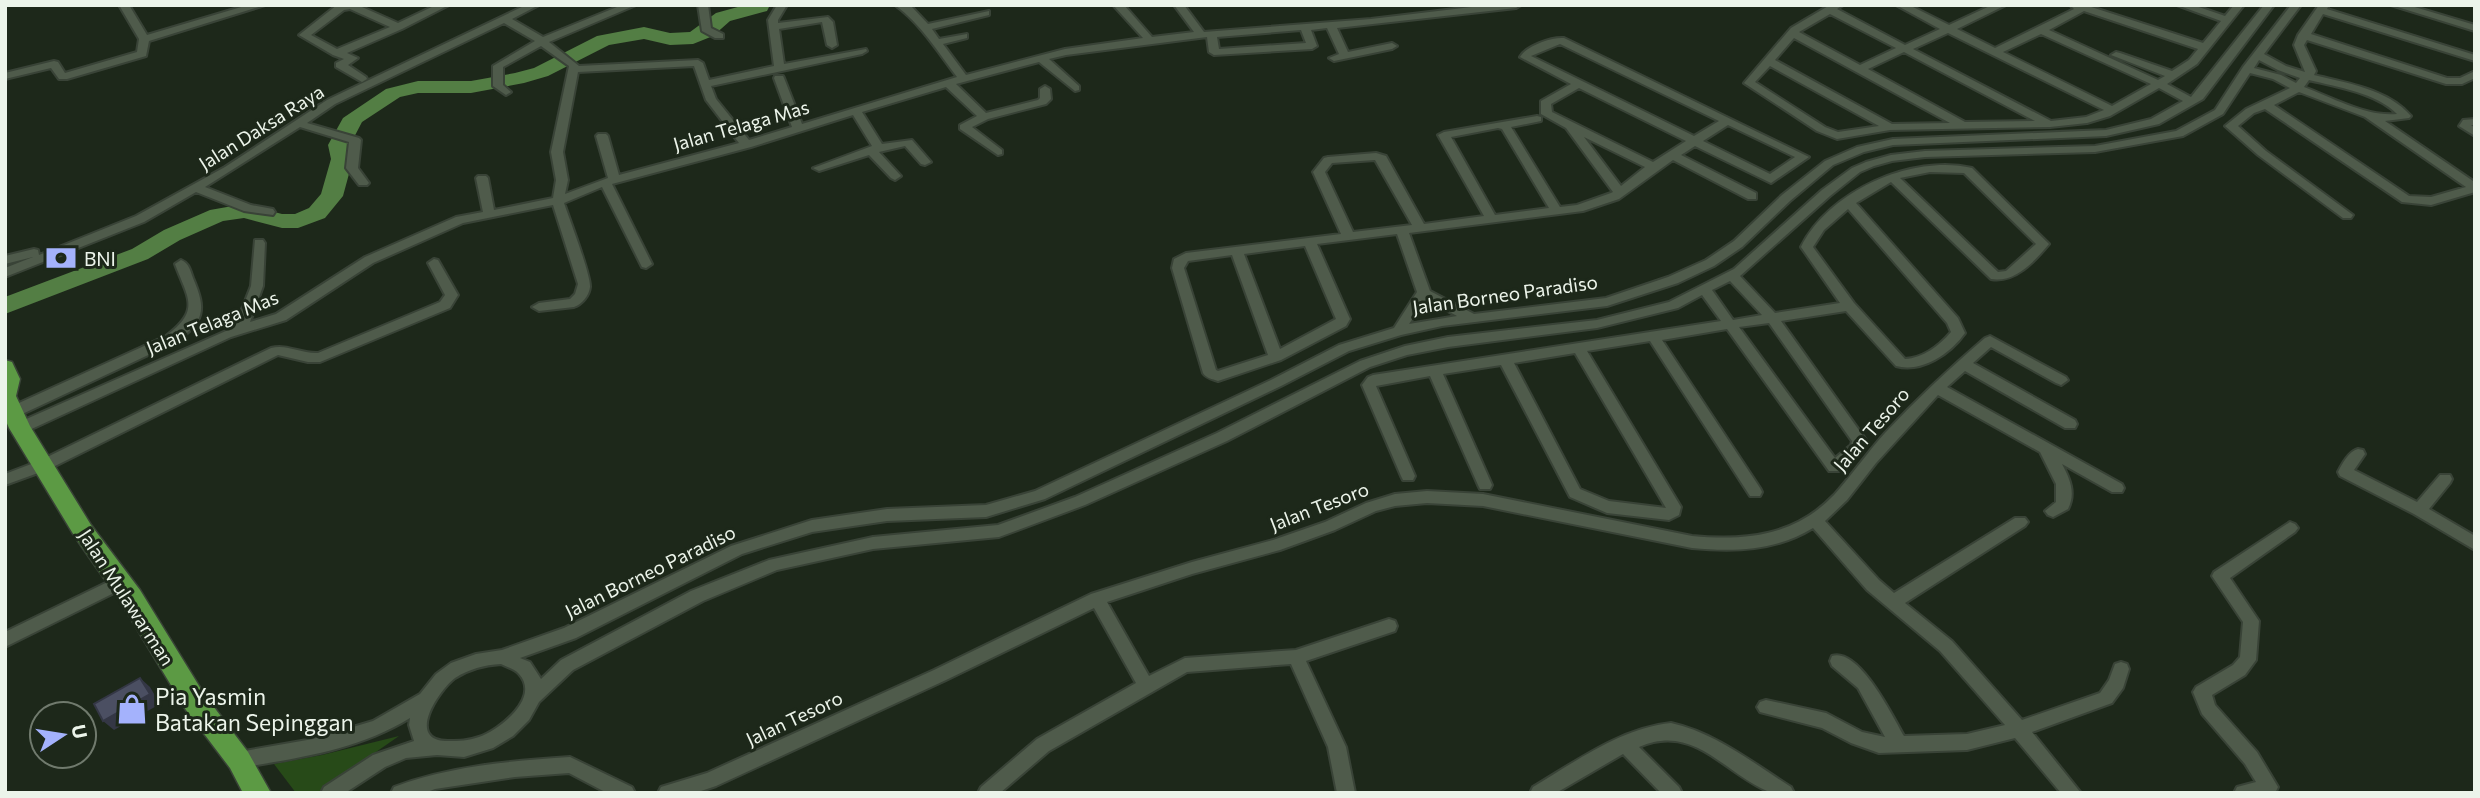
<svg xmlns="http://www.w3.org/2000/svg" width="2480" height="798" font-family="Commissioner,sans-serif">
  <rect width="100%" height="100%" fill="#1d281a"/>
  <!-- green -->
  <path fill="#274a18" d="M399 736 317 793H296L274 764 322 755Z"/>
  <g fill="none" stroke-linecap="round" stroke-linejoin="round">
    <!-- river -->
    <path fill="#537e44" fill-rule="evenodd" d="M745 5 769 7 767 11 730 21 713 36 693 44 670 45 644 39 609 45 548 76 524 83 471 93H418L400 97 362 122 350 145 353 159 343 196 325 218 298 228H282L244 218 223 221 180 240 148 259 5 314V297L132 249 164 230 210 210 244 204 282 214H295L309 208 321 194 331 159 328 145 343 118 386 89 418 81H471L515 73 534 68 597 36 644 27 670 33 690 32 716 13Z"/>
    <!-- minor casing -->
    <g stroke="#394337" stroke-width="4">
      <g id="minor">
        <path d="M119 5H129L147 35 248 5H265L149 41 146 56 67 79H59L51 68 5 79V73L54 61 58 62 65 73 137 52 139 39Z"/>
        <path d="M337 5H363L362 7 398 23 436 5H449L402 29 347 53 358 58 348 65 366 77 367 79 362 82 336 67V63L344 59 333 55 299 35ZM350 9 390 27 337 49 311 35 344 10Z"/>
        <path d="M526 5H539L512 19 543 37 622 5H636L549 42 579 66 698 60 703 63 709 80 774 66 768 20 777 5H787L778 20V23L828 17 833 22 837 45 832 48 827 45 822 22 779 29 784 64 866 49 867 51 862 54 711 86 716 99 749 140 792 127 774 78 775 76H783L784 78 802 124 957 77C938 52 921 24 895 5L911 6 928 24 989 11V15L932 29 939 39 967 34V38L943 44 966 75 1065 49 1143 38 1113 5H1124L1152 37 1194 32 1174 5H1184L1204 32 1371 19 1488 5H1521L1516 8 1337 28 1348 52 1392 43 1397 46 1392 49 1334 61 1329 58 1339 54 1327 28 1311 30 1317 46 1312 49 1214 55 1209 52 1207 37 1066 55 1049 59 1079 86V90L1075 91 1039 62 956 84 986 113 1038 100 1040 98V89L1045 86 1050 89 1051 99 1046 104 988 119 972 127 1002 150V154L998 155 960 129V125L977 116 946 87 862 112 882 144 912 140 931 162 925 165 921 164 905 146 879 152 901 176 895 180 891 178 869 155 819 171 813 168 872 146 853 115 751 147 612 184 652 264 646 268 642 267 602 187 564 203C569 218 591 275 590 287 589 296 582 304 574 307L539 311 532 307 539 303 570 299 575 294 578 284 553 205 463 223 373 263 286 320 231 337 25 432H15L13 428 15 424 235 327 251 286 255 240H263L265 243 263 286 250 322 276 314 365 257 456 217 483 212 476 178 478 176H486L488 178 494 210 553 198 556 180 551 152 569 66 541 46 503 67V85L511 92 506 95 493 86V66L535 41 504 23 335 104 307 123 359 138 361 140 358 168 369 183 367 185H359L346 168 349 142 300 127 205 187 251 205 273 209 275 212 273 215 244 211 196 192 144 222 5 277V268L33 257 5 264V256L34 249 38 250 39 255 136 216 225 167 327 100ZM1301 30 1306 43 1219 49 1217 37ZM694 66 706 100 739 143 619 175 608 136 606 134H598L596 136 608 178 565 194 568 180 563 152 578 72Z"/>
        <path d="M698 5H708L711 28 723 34V38H715L702 31Z"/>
        <path d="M1830 5H1843L1837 9 1905 45 1940 29 1896 5H1909L1949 25 1992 5H2006L1957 29 1995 48 2074 9 2070 5H2085L2203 43 2221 21 2177 5H2193L2225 16 2234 5H2244L2197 64 2167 84 2191 97 2264 5H2274L2203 99 2159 124 2106 136 1893 145 1864 152 1833 165 1790 201 1742 247 1714 266 1678 283 1607 306 1442 326 1401 335 1349 351 1281 386 1045 499 986 517 887 521 812 532 742 554 576 638 520 658 530 662 541 679 561 660 691 591 769 560 873 537 998 525 1075 497 1217 433 1360 361 1405 346 1448 337 1597 320 1669 302 1734 269 1822 190 1852 168 1866 162 1891 155 1925 151 2095 146 2176 131 2215 110 2243 67 2291 5H2301L2264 54 2286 66 2305 72 2294 45 2298 35 2319 5H2329L2327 9 2475 55V61L2323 14 2311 34 2447 78H2460L2475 71V78L2462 84H2446L2307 40 2304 45 2316 71 2314 75C2346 83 2388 89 2411 116L2409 118 2385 121 2473 181 2475 192 2431 205 2402 202 2265 109 2254 113 2238 126 2266 151 2353 215 2351 218H2343L2258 155 2225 126 2246 109 2290 88 2273 79 2250 73 2223 114 2183 136 2095 152 1925 157 1892 161 1874 166 1860 172 1830 196 1740 276 1775 313 1840 303 1801 247C1829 191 1912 154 1972 168L2049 244C2034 262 2015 283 1991 279L1891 182 1856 203 1958 318 1965 333C1950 354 1922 373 1896 366L1846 311 1781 321 1866 440 1863 451 1839 471H1829L1727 329 1662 340 1760 488 1762 492 1760 496H1750L1650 341 1587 351 1681 507 1679 515 1669 520 1607 513 1570 497 1501 365 1443 374 1492 485 1490 489H1480L1478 485 1430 376 1376 386 1415 476 1413 480H1403L1401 476 1362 385 1368 377 1373 375 1721 321 1702 295 1678 308 1597 328 1448 347 1407 355 1370 367 1227 441 1085 505 999 537 873 549 777 570 703 601 573 670 539 702 529 720 513 736 493 748 464 757 437 755 406 758 385 767 345 793H321L324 787 373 755 414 741 409 725 410 718C358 750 298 758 239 768L233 766 230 760 233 754 239 752 313 739 373 721 420 694 436 674 451 663 476 654 502 650 564 628 731 546 812 520 887 509 986 505 1035 491 1271 380 1339 345 1394 328 1417 292 1397 234 1317 244 1350 319 1346 326 1281 360 1218 381C1212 379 1206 378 1203 373L1172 268 1174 259 1186 253 1341 234 1313 172 1324 158 1328 157 1376 153 1386 156 1424 224 1484 216 1438 135 1444 132 1537 116 1541 117V121L1511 127 1560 207 1577 205 1611 193 1613 192 1566 128 1541 114V101L1571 84 1520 57C1526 46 1551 37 1564 38L1809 157 1771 183 1695 146 1681 155 1756 193V199H1748L1673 160 1619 199 1583 211 1409 233 1430 291 1474 314 1606 298 1668 277 1706 260 1734 241 1782 195 1825 161 1857 147 1893 139 2106 130 2151 119 2183 101 2159 88 2110 116 2087 123 2050 127 1890 130 1837 139 1817 131 1744 83 1791 28ZM2084 11 2198 49 2189 60 2172 71 2120 53 2116 52 2111 55 2165 76 2158 80 2049 30ZM1830 14 1896 48 1860 65 1799 32ZM1948 33 2104 110 2086 117 2051 121 1913 49ZM2041 34 2151 84 2112 106 2003 52ZM1794 38 1950 123 1892 124 1775 60ZM1560 44 1719 121 1694 136 1531 56ZM1904 52 2035 121 1965 122 1868 69ZM2259 60 2278 70 2300 78 2296 83 2281 75 2254 68ZM1770 66 1879 126 1838 132 1825 127 1755 82ZM2309 80C2337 87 2377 93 2397 114 2367 117 2333 98 2304 87ZM1579 88 1686 141 1653 162 1552 112 1551 104ZM2299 92 2365 117 2466 187 2431 197 2409 196 2274 105ZM1728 125 1795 157 1770 174 1703 141ZM1498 128 1502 129 1549 208 1495 215 1451 137ZM1584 137 1645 167 1621 186ZM1375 160 1412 225 1353 232 1325 172 1332 163ZM1930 172 1964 173 2036 244 2006 271 1998 272 1900 178ZM1848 209 1947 323 1951 332C1939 346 1923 358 1905 359L1854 303 1813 247 1824 230ZM1305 246 1336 319 1280 349 1244 254ZM1232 255 1268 355 1218 371 1216 370 1184 268 1188 261ZM1730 281 1762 315 1733 320 1712 290ZM1426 299 1457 316 1409 324ZM1769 323 1852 441 1851 445 1835 458 1739 327ZM1575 353 1666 508 1609 501 1580 489 1514 363ZM501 664C507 667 515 669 519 674 541 698 499 730 479 737 468 741 459 741 448 741 405 741 438 691 455 678 469 669 484 665 501 664Z"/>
        <path d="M2391 5H2408L2475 25V31Z"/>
        <path d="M2475 119V125H2471L2475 128V136L2459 126 2463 120Z"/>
        <path d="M434 259 438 260 458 295 450 308 320 362H308L278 355 49 469 5 485V474L39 461 271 348C288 344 301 354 318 353L440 302 445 295 428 263Z"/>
        <path d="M181 260C189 263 190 270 193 278 207 311 204 321 176 342L18 416H8L6 412 8 408 166 336C201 310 188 299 175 264Z"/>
        <path d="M1990 336 2066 377 2068 380 2061 385 2056 383 1991 347 1973 363 2075 420 2077 424 2075 428H2065L1965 371 1947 387 2122 484 2124 488 2122 492H2112L2062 464C2070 479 2076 493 2068 509L2053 517 2048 515 2045 511 2056 502V484L2040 452 1938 395 1876 463 1847 500 1825 521 1879 580 1894 593 2015 518H2025L2028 522 2025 526 1905 603 1952 641 2022 720 2100 693 2109 680 2115 664 2121 662 2127 664 2129 669 2123 688 2112 703 2032 732 2081 793H2061L2015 738 1967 750 1879 753 1851 743 1822 728 1760 712 1757 707 1760 702 1766 700 1826 713 1862 732 1885 737 1858 688 1832 666 1830 661 1832 656C1859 647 1893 717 1904 736L1967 734 2005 725 1940 651 1867 590 1813 528C1776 551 1734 552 1692 548L1483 506 1427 503 1395 506 1376 511 1335 530 1280 550 1192 574 1107 602 1149 676 1185 658 1296 650 1389 619 1395 621 1397 626 1395 631 1306 661 1346 747 1355 793H1337L1328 747 1291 664 1187 672 1049 751 1000 793H978L981 787 1037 739 1136 683 1094 608 946 680 716 786 695 793H658L661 787 707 773 934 670 1091 594 1192 562 1273 540 1325 522 1366 503 1395 494 1427 491 1483 494 1692 536C1746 541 1795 536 1834 495 1852 475 1867 453 1885 433 1917 399 1950 368 1985 338Z"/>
        <path d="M2358 449 2363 450 2365 454 2354 470 2417 502 2440 475H2450L2452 479 2450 483 2429 509 2475 536V550L2414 514 2340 476 2338 472C2342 464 2349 451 2358 449Z"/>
        <path d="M2290 522 2295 524 2298 528 2295 532 2230 578 2259 621 2256 660 2245 675 2212 695 2215 705 2257 752 2278 787 2275 793H2234L2237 787 2256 782 2245 764 2202 714 2193 692 2196 687 2233 665 2240 657 2243 622 2212 576 2214 572Z"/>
        <path d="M120 576 126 577 128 582 126 587 5 647V632Z"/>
        <path d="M1671 723C1716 733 1753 763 1791 787L1794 793C1786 793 1774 795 1767 791 1722 771 1693 723 1639 747L1679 787 1682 793H1661L1623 754 1556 793H1530L1533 787C1575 762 1621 728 1671 723Z"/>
        <path d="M570 757 632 787 635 793H607L569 773 515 777 435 789 425 793H391L394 787C450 766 510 761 570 757Z"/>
      </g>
    </g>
    <!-- highway casing -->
    <g stroke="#394337" stroke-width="3">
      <path id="highway" d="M5 360 12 362 20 379 16 396 30 426 91 525 140 590 204 694 248 752 271 793H243L230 768 186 710 122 604 75 537 9 428 5 419Z"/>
    </g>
    <!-- minor -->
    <use href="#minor" fill="#4f5b4b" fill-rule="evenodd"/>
    <!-- highway -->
    <use href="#highway" fill="#5c9a44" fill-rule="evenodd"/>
  </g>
  <!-- shaded-wall -->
  <path fill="#343745" d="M140 678 150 687 160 704 114 730 103 721Z"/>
  <!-- building -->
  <path fill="#4b4f62" stroke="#343745" stroke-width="2" d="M140 678 150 694 103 721 94 704Z"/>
  <!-- icons -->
  <defs>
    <g id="bank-bare" transform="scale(2.415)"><path d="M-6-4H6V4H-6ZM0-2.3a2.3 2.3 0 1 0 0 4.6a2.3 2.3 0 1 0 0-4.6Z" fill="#a4b2fc" stroke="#1d281a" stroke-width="2.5" paint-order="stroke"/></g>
    <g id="shop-bare" transform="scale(2.415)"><path d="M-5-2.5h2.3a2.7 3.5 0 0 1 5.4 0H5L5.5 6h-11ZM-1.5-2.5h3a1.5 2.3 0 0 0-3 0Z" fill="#a4b2fc" stroke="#1d281a" stroke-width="2.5" paint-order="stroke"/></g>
  </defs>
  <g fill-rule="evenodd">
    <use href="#bank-bare" x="61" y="258"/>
    <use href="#shop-bare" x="132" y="709"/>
  </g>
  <g text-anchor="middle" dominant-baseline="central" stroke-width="6" stroke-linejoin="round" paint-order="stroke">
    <!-- street labels -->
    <g font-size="19" fill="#ecf4ea" stroke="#1d281a">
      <text transform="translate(741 125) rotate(-16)">Jalan Telaga Mas</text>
      <text transform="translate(261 127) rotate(-32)">Jalan Daksa Raya</text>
      <text transform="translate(1505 294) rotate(-8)">Jalan Borneo Paradiso</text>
      <text transform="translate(212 322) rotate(-22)">Jalan Telaga Mas</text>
      <text transform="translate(1871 429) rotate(-49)">Jalan Tesoro</text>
      <text transform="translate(1319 506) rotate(-21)">Jalan Tesoro</text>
      <text transform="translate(650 571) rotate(-26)">Jalan Borneo Paradiso</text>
      <text transform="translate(127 597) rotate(57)">Jalan Mulawarman</text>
      <text transform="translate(794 718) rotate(-25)">Jalan Tesoro</text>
    </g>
    <!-- poi labels -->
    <g font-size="19" fill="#ecf4ea" stroke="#1d281a" text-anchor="start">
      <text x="84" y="258">BNI</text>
    </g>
    <!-- near-poi labels -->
    <g font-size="23" fill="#ecf4ea" stroke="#1d281a" text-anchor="start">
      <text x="155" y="696">Pia Yasmin<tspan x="155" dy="26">Batakan Sepinggan</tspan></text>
    </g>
  </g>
  <!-- border -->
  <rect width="2480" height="798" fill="none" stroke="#ecf4ea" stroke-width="14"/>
  <!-- north arrow -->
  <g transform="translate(63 735) rotate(78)"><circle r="33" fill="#1d281a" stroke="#707a6d" stroke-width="2"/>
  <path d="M0-5L12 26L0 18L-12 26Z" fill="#a4b2fc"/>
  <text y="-10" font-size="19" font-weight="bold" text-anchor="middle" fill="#ecf4ea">U</text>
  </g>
</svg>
